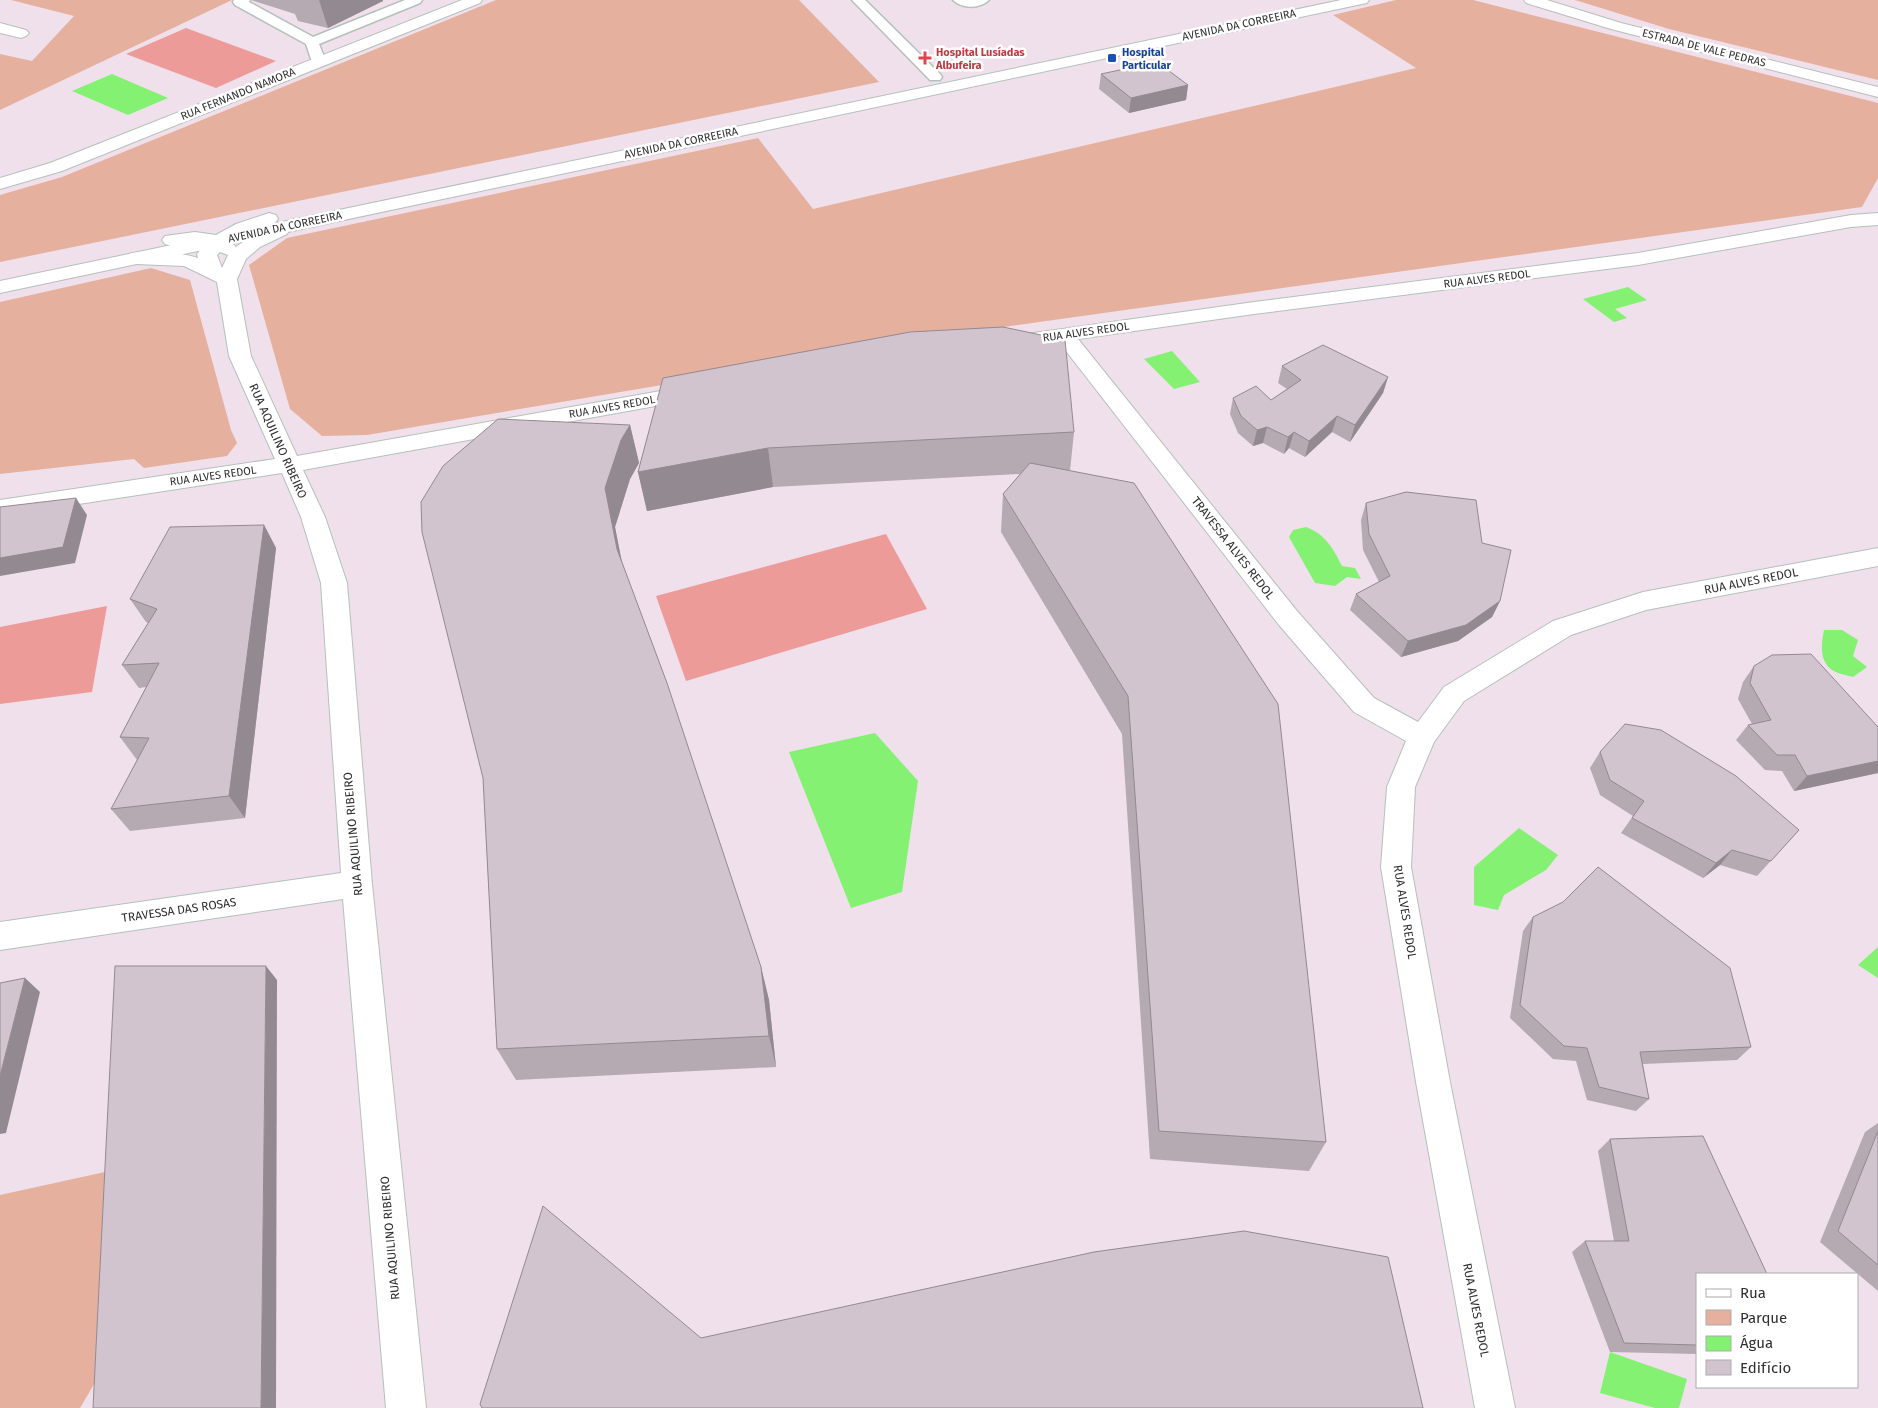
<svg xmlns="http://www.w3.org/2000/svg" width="1878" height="1408" font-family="'Fira Sans',sans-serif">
  <rect width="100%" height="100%" fill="#efe0ec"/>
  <!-- green -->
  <g fill="#e5b09d">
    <path d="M11 0H232L0 110V54L32 61 74 16Z"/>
    <path d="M496 0H799L879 82 0 262V195L62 177Z"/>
    <path d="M1396 0H1473L1878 103V178L1862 207 1010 326 367 435 322 436 290 409 249 265 287 238 758 138 813 209 1416 68 1333 15Z"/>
    <path d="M1575 0H1878V80L1669 29Z"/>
    <path d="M151 268 190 280 231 430 237 443 227 456 144 468 134 459 0 474V302Z"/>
    <path d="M114 1170 100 1374 80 1408H0V1195Z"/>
  </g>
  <!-- pitch -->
  <g fill="#ec9b99">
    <path d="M186 28 276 61 216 88 126 54Z"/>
    <path d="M886 534 927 609 686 681 656 596Z"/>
    <path d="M107 606 92 692 0 704V627Z"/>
  </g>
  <!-- water -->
  <g fill="#84f173">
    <path d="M112 74 168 98 128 115 72 91Z"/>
    <path d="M1628 287 1647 300 1615 309 1627 318 1614 322 1583 299Z"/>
    <path d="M1172 351 1200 382 1174 389 1144 359Z"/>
    <path d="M1306 527C1325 534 1333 548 1342 566L1355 568 1361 579 1347 577 1335 586 1315 583 1289 537 1293 530Z"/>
    <path d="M1824 630H1842L1858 640 1853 656 1867 667 1853 677C1847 675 1839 674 1834 671 1819 663 1821 644 1824 630Z"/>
    <path d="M875 733 918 781 902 892 851 908 789 752Z"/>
    <path d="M1519 828 1558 855 1546 870 1504 895 1498 910 1474 905V867Z"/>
    <path d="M1878 947V978L1858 965Z"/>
    <path d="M1610 1352 1687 1379 1679 1408H1655L1600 1393Z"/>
  </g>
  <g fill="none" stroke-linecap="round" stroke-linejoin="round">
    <!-- lane casing -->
    <g stroke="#b4c1b9" stroke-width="3">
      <g id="lane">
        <path d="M234 0H250L249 2 313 37 405 0H422L420 3 319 44 326 62 319 66 312 62 306 44 235 5 233 2Z"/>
        <path d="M852 0H865L940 74 942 77 940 80H930Z"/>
        <path d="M953 0H989C980 9 962 9 953 0Z"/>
      </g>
    </g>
    <!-- street casing -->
    <g stroke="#b4c1b9" stroke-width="2">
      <g id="street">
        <path d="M462 0H482L480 3 62 171 0 189V178L50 163Z"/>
        <path d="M0 23 26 30 29 33 26 36 21 38 0 33Z"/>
        <path d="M269 213 276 215 278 219C272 229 243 234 231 242L236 247C249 237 270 222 287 226L289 230 287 234 260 247 246 259 237 279 251 356 297 456 694 385 702 387 705 392 702 397 694 399 303 470 325 517 347 583 372 884 426 1408H386L343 899 0 950V922L341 873 321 583 301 517 282 473 0 516V500L275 459 229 356 217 282 184 266 136 264 129 262 126 258 129 254C151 248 177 252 198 258L197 254 205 244 172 246 165 244 162 240 165 236 195 232 216 235 236 224ZM220 252 228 255 222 268 217 255Z"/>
        <path d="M1878 213V225L1851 227 1638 265 1254 314 1078 339 1297 611 1374 698 1418 722 1444 687 1553 621 1643 592 1878 548V566L1646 610 1571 635 1464 701 1434 742 1415 787 1411 867 1450 1082 1515 1408H1475L1416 1082 1381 867 1387 787 1406 741 1354 712 1279 625 1059 342 1013 348 1006 346 1002 342 1006 338 1013 336 1254 302 1638 253 1851 215Z"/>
      </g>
    </g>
    <!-- secondary casing -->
    <g stroke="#b4c1b9" stroke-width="2">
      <g id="secondary">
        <path d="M1341 0H1369L1367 3 1362 4 0 293V281Z"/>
        <path d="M1524 0H1547L1621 23 1878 87V97L1611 29 1526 3Z"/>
      </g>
    </g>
    <!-- lane -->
    <use href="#lane" fill="#fff" fill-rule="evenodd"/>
    <!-- street -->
    <use href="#street" fill="#fff" fill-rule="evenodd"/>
    <!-- secondary -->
    <use href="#secondary" fill="#fff" fill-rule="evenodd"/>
  </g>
  <!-- wall -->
  <g fill="#b5a9b2">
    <path d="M251 0H383V1L328 28 298 21 295 14Z"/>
    <path d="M1101 74 1188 85 1186 100 1129 113 1099 89Z"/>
    <path d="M1282 366 1388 377 1383 393 1350 442 1332 432 1305 457 1289 448 1284 454 1263 443 1253 446 1238 433 1230 414 1233 398 1271 400 1287 389 1278 383Z"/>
    <path d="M663 378 1074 432 1070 471 1326 1142 1309 1171 1150 1159 1122 734 1001 532 1003 494 1020 474 773 487 647 511 638 472Z"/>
    <path d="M630 425 639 463 630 479 615 527 622 564 761 967 769 1000 776 1067 516 1080 497 1049 483 778Z"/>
    <path d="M1366 503 1482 543 1500 601 1492 617 1458 641 1401 657 1350 610 1356 594 1379 582 1363 550 1361 520Z"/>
    <path d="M264 525 276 548 245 818 130 831 111 809 137 760 120 737 146 687 139 688 122 665 148 623 146 622 130 599Z"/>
    <path d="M1754 666 1878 727V773L1794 791 1782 771 1765 770 1736 740 1748 725 1752 724 1738 699 1743 682Z"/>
    <path d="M1600 752 1799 830 1757 876 1720 865 1703 878 1621 833 1633 816 1600 795 1590 768Z"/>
    <path d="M1533 917 1751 1047 1737 1060 1643 1064 1649 1099 1636 1111 1587 1100 1576 1061 1553 1059 1510 1018 1523 931Z"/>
    <path d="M1878 1123V1291L1820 1242 1865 1132Z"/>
    <path d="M1610 1139 1697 1274V1354L1610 1352 1572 1252 1585 1241H1614L1598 1151Z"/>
  </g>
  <!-- shaded-wall -->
  <g fill="#938991">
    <path d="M319 0H383V1L328 28Z"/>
    <path d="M1188 85 1186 100 1129 113 1131 98Z"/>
    <path d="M1388 377 1383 393 1350 442 1355 425Z"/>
    <path d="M1337 416 1332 432 1305 457 1309 441Z"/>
    <path d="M630 425 639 463 630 479 615 527 627 588 617 549 605 488 621 440Z"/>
    <path d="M1267 427 1263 443 1253 446 1257 430Z"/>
    <path d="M1294 432 1289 448 1284 454 1288 437Z"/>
    <path d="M768 448 773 487 647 511 638 472Z"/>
    <path d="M76 498 87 515 75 563 0 576V558Z"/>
    <path d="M264 525 276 548 245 818 229 796Z"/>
    <path d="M1500 601 1492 617 1458 641 1401 657 1408 641Z"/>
    <path d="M1878 761V773L1794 791 1807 776Z"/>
    <path d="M1732 850 1720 865 1703 878 1716 863Z"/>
    <path d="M266 966 277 980 276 1408H261Z"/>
    <path d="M761 967 769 1000 776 1067 769 1036Z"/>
    <path d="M25 978 40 992 6 1133 0 1134V1076Z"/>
  </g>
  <!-- building -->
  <g fill="#d2c4cf" stroke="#938991">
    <path d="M1157 62 1188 85 1131 98 1101 74Z"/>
    <path d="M1003 327 1065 340 1074 432 768 448 638 472 663 378 910 332Z"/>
    <path d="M1323 345 1388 377 1355 425 1337 416 1309 441 1294 432 1288 437 1267 427 1257 430 1241 416 1233 398 1256 386 1271 400 1301 380 1282 366Z"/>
    <path d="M498 419 630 425 621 440 605 488 617 549 667 683 761 967 769 1036 497 1049 483 778 422 532 421 502 443 466Z"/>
    <path d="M1030 463 1134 483 1278 704 1326 1142 1159 1131 1128 696 1003 494Z"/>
    <path d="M1406 492 1476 500 1482 543 1511 550 1500 601 1466 625 1408 641 1356 594 1390 576 1369 534 1366 503Z"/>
    <path d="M76 498 63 547 0 558V507Z"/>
    <path d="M264 525 229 796 111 809 149 738 120 737 159 663 122 665 157 609 130 599 170 527Z"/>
    <path d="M1811 654 1878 727V761L1807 776 1795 755H1777L1748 725 1771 720 1750 683 1754 666 1772 655Z"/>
    <path d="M1625 724 1661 730 1736 776 1799 830 1771 861 1732 850 1716 863 1632 818 1644 801 1610 780 1600 752Z"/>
    <path d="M1598 867 1730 968 1751 1047 1640 1052 1649 1099 1599 1087 1587 1048 1564 1046 1520 1005 1533 917 1563 902Z"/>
    <path d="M115 966H266L261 1408H93Z"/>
    <path d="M25 978 0 1076V983Z"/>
    <path d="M1878 1131V1265L1838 1231Z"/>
    <path d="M1703 1136 1767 1274H1697V1345L1624 1343 1585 1241H1629L1610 1139Z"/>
    <path d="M543 1206 701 1338 1094 1252 1244 1231 1388 1257 1423 1408H482L480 1404Z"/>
  </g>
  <!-- markers -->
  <path fill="#e0444e" stroke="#fff" stroke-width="2" d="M922.5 50.5h5v5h5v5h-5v5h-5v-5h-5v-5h5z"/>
  <rect fill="#1a4fb4" stroke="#fff" stroke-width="2" x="1107" y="53" width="10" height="10" rx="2.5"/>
  <g text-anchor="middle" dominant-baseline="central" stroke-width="5" stroke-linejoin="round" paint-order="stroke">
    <!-- far-street labels -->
    <g font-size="11" fill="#2e2e2e" stroke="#fff">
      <text transform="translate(1239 25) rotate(-12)">AVENIDA DA CORREEIRA</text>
      <text transform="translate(1704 48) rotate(14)">ESTRADA DE VALE PEDRAS</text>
      <text transform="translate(238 94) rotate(-22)">RUA FERNANDO NAMORA</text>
      <text transform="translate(681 143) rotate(-12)">AVENIDA DA CORREEIRA</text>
      <text transform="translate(285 227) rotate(-12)">AVENIDA DA CORREEIRA</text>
      <text transform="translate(1487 279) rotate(-7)">RUA ALVES REDOL</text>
      <text transform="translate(1086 332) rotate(-8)">RUA ALVES REDOL</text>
      <text transform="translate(612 407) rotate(-10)">RUA ALVES REDOL</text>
      <text transform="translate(213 476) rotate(-8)">RUA ALVES REDOL</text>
    </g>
    <!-- far-health labels -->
    <g font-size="11" font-weight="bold" fill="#be3a42" stroke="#fff" text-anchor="start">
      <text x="936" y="52">Hospital Lusíadas<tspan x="936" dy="13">Albufeira</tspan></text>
    </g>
    <!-- far-transit labels -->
    <g font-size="11" font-weight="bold" fill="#164399" stroke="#fff" text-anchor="start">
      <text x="1122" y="52">Hospital<tspan x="1122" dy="13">Particular</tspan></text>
    </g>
    <!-- street labels -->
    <g font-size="12" fill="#2e2e2e" stroke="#fff">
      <text transform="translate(278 441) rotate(66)">RUA AQUILINO RIBEIRO</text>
      <text transform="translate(1233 548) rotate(52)">TRAVESSA ALVES REDOL</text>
      <text transform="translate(1751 581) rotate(-11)">RUA ALVES REDOL</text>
      <text transform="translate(353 834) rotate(-95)">RUA AQUILINO RIBEIRO</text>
      <text transform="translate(179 910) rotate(-8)">TRAVESSA DAS ROSAS</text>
      <text transform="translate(1405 912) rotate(81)">RUA ALVES REDOL</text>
      <text transform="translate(390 1238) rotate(-95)">RUA AQUILINO RIBEIRO</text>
      <text transform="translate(1476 1310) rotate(79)">RUA ALVES REDOL</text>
    </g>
  </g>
  <!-- legend -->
  <rect x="1696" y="1273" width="162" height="115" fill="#ffffff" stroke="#ababab"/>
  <rect x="1706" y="1289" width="25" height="8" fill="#ffffff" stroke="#ababab"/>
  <text x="1740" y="1298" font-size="15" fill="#2e2e2e">Rua</text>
  <rect x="1706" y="1310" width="25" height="15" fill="#e5b09d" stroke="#ababab"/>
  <text x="1740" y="1323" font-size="15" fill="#2e2e2e">Parque</text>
  <rect x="1706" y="1336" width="25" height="15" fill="#84f173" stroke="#ababab"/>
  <text x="1740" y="1348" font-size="15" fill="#2e2e2e">Água</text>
  <rect x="1706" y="1360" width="25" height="15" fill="#d2c4cf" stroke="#ababab"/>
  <text x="1740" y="1373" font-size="15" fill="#2e2e2e">Edifício</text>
</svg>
